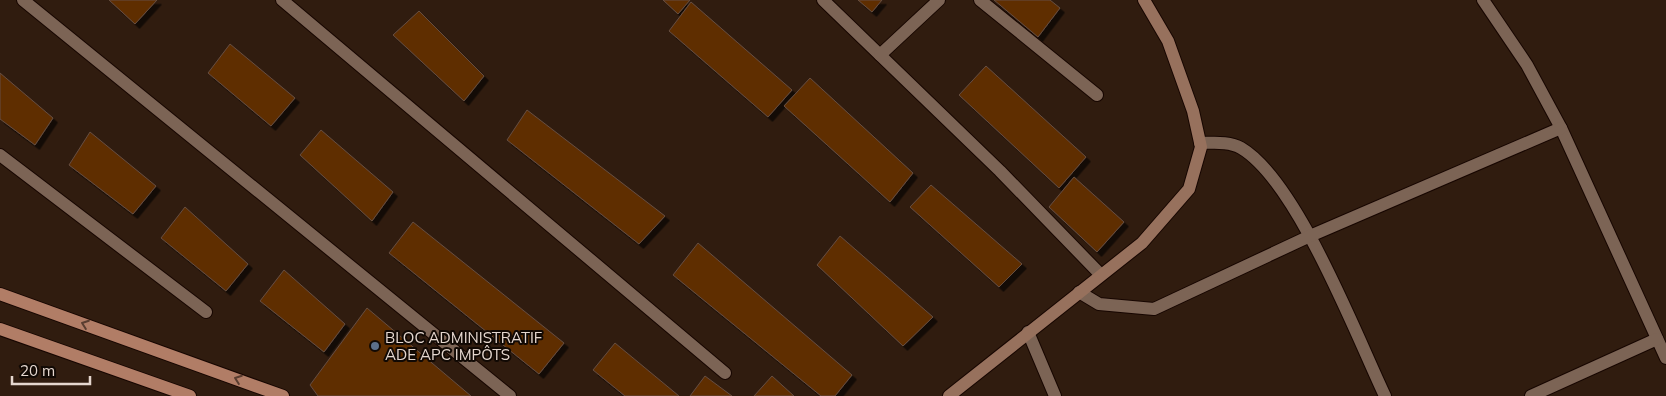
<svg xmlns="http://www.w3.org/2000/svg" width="1666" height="396" font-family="Mulish,sans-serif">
  <defs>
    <filter id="shadow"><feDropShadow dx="4.5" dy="4.5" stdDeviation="0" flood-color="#0009"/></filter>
  </defs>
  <rect width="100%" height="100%" fill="#301c0f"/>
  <!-- building -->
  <g fill="#5f2d06" stroke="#664e40" filter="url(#shadow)">
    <path d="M109 0H157L135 24Z"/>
    <path d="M663 0H690L678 14Z"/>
    <path d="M858 0H882L872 12Z"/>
    <path d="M994 0H1050L1060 8 1038 37Z"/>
    <path d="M691 2 792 90 768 117 669 31Z"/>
    <path d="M419 11 484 76 464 101 393 35Z"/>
    <path d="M230 44 295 98 271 126 208 73Z"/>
    <path d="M986 66 1086 157 1059 188 959 95Z"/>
    <path d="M0 73 53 118 35 145 0 119Z"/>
    <path d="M810 78 913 173 890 202 784 106Z"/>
    <path d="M527 110 665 216 639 244 507 140Z"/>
    <path d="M321 130 393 192 372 221 300 155Z"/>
    <path d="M90 132 156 186 133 214 69 165Z"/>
    <path d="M1074 177 1124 222 1097 252 1049 207Z"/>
    <path d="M931 185 1022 264 999 287 910 207Z"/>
    <path d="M185 207 248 264 226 291 161 238Z"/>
    <path d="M413 222 564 343 539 374 389 253Z"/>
    <path d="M840 236 933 317 903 346 817 265Z"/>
    <path d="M698 243 852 375 835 396H821L673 275Z"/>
    <path d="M284 270 345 324 324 352 260 301Z"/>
    <path d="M367 308 471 396H318L310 385Z"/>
    <path d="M615 343 679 396H625L593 370Z"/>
    <path d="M705 376 732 396H690Z"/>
    <path d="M772 376 794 396H754Z"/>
  </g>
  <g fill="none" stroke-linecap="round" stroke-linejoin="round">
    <!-- street casing -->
    <g stroke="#170600" stroke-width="14">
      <g id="street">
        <path d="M23 0 510 396"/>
        <path d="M282 0 725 373"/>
        <path d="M823 0 1000 171 1101 275"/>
        <path d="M980 0 1097 95"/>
        <path d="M1483 0 1527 65 1561 128 1666 358"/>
        <path d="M880 55 939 0"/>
        <path d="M1200 143C1213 143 1229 141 1241 148 1297 181 1356 335 1385 396"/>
        <path d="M0 155 206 312"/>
        <path d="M1079 292 1099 304 1154 309 1310 236 1561 128"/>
        <path d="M1028 332 1055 396"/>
        <path d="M1531 396 1657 339"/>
      </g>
    </g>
    <!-- secondary casing -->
    <g stroke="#170600" stroke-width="14">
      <path id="secondary" d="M949 396 1142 243 1189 189 1201 147 1193 111 1168 41 1144 0"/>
    </g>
    <!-- primary casing -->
    <g stroke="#170600" stroke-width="14">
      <g id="primary">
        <path d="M0 294 283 396"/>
        <path d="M0 329 190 396"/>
      </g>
    </g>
    <!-- street -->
    <use href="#street" stroke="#7c6455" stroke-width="12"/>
    <!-- secondary -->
    <use href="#secondary" stroke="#97715d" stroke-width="12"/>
    <!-- primary -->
    <use href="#primary" stroke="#b17d66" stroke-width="12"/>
  </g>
  <!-- one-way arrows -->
  <defs><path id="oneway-chevron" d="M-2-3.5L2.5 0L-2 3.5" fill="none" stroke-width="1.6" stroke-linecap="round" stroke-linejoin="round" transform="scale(1.25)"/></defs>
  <g stroke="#593d30">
    <use href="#oneway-chevron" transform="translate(85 324) rotate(-160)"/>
    <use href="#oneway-chevron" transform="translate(238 379) rotate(-160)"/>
  </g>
  <!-- markers -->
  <circle fill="#5c6f8a" stroke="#110904" stroke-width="2" cx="375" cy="346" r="5"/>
  <g text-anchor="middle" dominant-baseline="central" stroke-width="4" stroke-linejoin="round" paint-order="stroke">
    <!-- poi labels -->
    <g font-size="15" fill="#e5d7cf" stroke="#110904" text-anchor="start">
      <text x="385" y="337">BLOC ADMINISTRATIF<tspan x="385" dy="17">ADE APC IMPÔTS</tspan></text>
    </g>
  </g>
  <!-- scale -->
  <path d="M12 376v8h78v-8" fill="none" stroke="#e5d7cf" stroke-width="2.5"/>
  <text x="20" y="376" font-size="15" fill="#e5d7cf" stroke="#110904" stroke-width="4" paint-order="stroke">20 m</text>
</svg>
